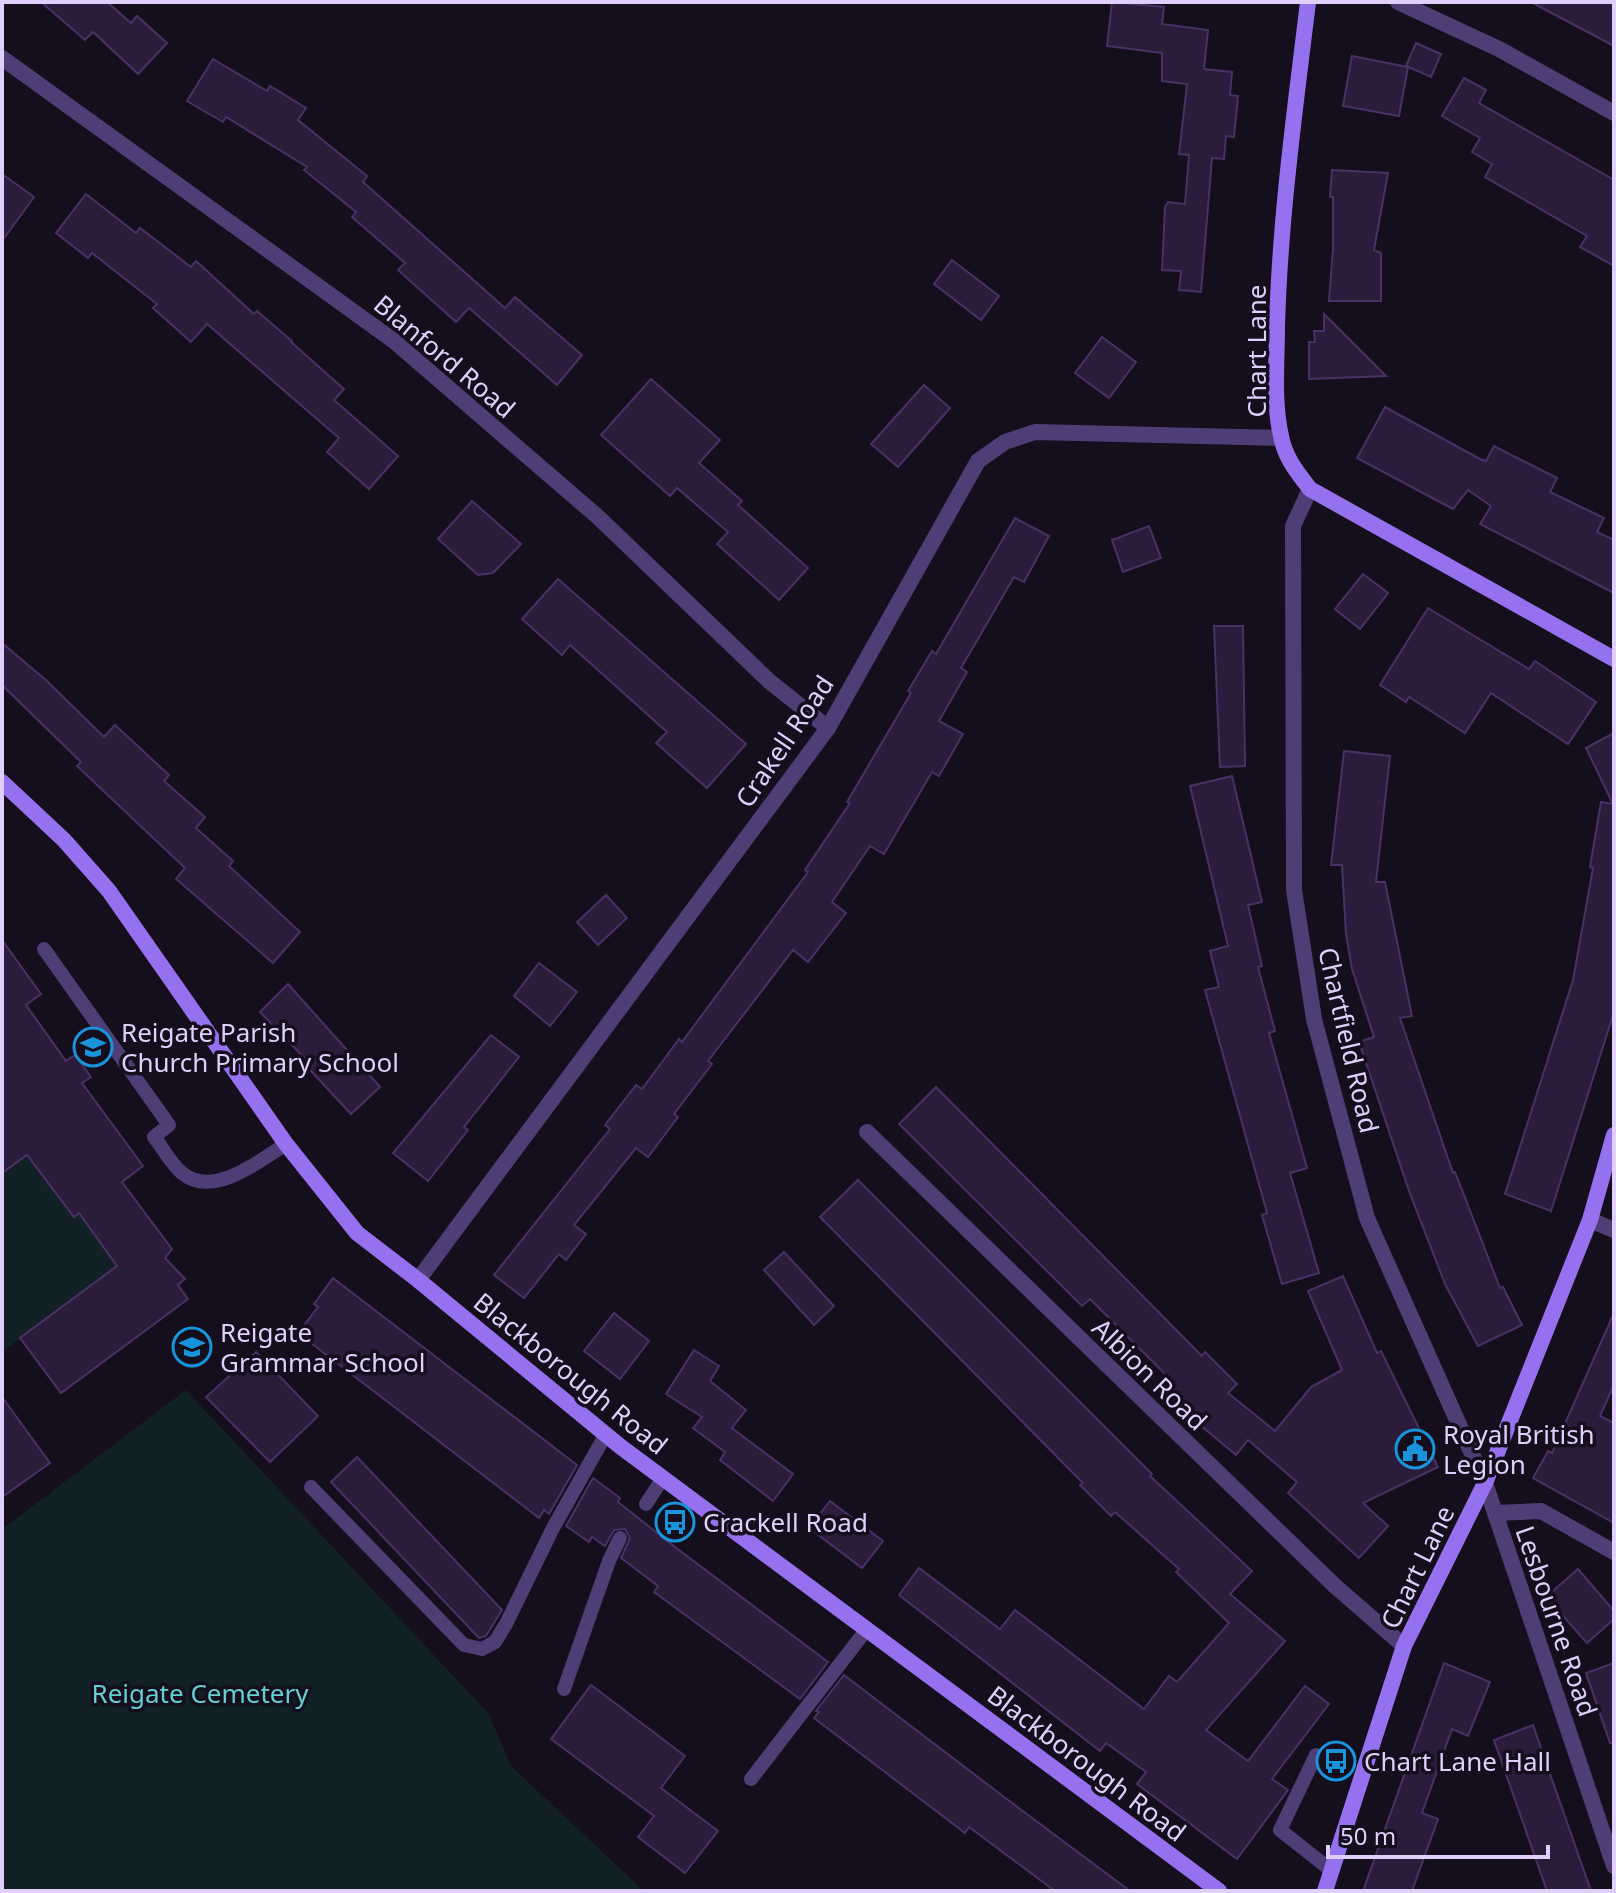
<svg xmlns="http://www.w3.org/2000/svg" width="1616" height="1893" font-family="'Noto Sans',sans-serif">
  <rect width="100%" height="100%" fill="#140e1d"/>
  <!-- green -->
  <g fill="#122126">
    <path d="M27 1155 100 1197 117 1266 2 1352V1162L8 1169Z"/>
    <path d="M186 1390 489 1714 510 1765 644 1891H2V1529Z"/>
  </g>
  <!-- building -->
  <g fill="#2b1c3b" stroke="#493165" stroke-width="2">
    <path d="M41 2H107L131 23 137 16 167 43 138 74 93 32 85 40Z"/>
    <path d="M1112 2 1164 7 1162 24 1208 30 1204 69 1232 72 1230 95 1238 96 1234 137 1226 136 1224 159 1212 158 1201 292 1179 290 1181 271 1162 270 1165 207 1168 202 1185 204 1189 155 1179 154 1187 84 1162 81V53L1107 46Z"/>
    <path d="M1531 2H1614V46L1561 18Z"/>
    <path d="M1416 43 1441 54 1431 77 1406 66Z"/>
    <path d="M1352 56 1408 67 1399 116 1343 106Z"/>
    <path d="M213 59 267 91 270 86 306 108 298 120 367 176 363 182 505 308 515 297 582 355 557 385 469 308 456 322 398 270 405 263 352 217 356 212 304 170 307 167 226 117 223 122 187 101Z"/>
    <path d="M1464 78 1486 90 1479 103 1614 180V266L1580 247 1587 236 1485 177 1492 164 1472 152 1480 138 1442 116Z"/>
    <path d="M1332 170 1388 173 1374 250 1381 253V301H1329L1333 248V197H1330Z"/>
    <path d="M2 174 34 197 2 241Z"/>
    <path d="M86 194 136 233 140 228 191 267 196 261 254 314 257 311 292 341 291 342 344 389 334 400 398 456 369 489 327 452 339 438 207 324 191 342 153 308 157 304 92 253 88 258 56 233Z"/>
    <path d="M952 260 999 296 981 320 934 284Z"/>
    <path d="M1324 314 1386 376 1309 379V342H1315L1314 331H1324Z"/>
    <path d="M1102 337 1136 362 1109 398 1075 373Z"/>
    <path d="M651 379 720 440 699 463 742 501 738 505 808 568 779 600 717 544 728 532 677 488 670 496 601 435Z"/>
    <path d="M924 385 950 408 898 467 871 444Z"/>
    <path d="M1385 407 1480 459 1486 461 1494 446 1557 478 1550 492 1604 518 1597 532 1614 540V593L1480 524 1491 506 1468 490 1453 509 1357 458Z"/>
    <path d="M472 501 521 544 493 573 478 575 438 539Z"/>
    <path d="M1015 518 1049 536 1024 582 1014 577 961 668 967 672 939 721 963 734 939 776 932 772 884 854 870 846 832 902 846 913 808 962 793 950 708 1061 712 1064 674 1114 678 1117 648 1157 636 1148 574 1225 586 1234 566 1260 559 1254 524 1298 494 1275 610 1129 605 1125 636 1085 642 1089 679 1039 682 1042 808 872 805 870 850 803 847 802 911 693 908 691 932 651 936 654Z"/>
    <path d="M1149 526 1161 558 1123 572 1112 540Z"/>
    <path d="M1363 574 1388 593 1360 629 1335 609Z"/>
    <path d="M558 579 746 744 707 788 656 743 667 732 570 645 562 655 522 619Z"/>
    <path d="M1428 608 1529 669 1535 661 1596 702 1568 744 1491 693 1465 733 1409 697 1406 702 1380 685Z"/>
    <path d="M1214 626H1243L1245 766 1220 767Z"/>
    <path d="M2 643 47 681 104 737 115 725 169 775 164 781 205 817 196 828 233 861 229 866 300 932 273 963 176 879 185 868 77 766 81 762 2 685Z"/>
    <path d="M1614 733V1012L1551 1211 1505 1194 1573 980 1593 868 1590 867 1601 802 1613 804 1586 748Z"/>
    <path d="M1344 751 1390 756 1376 882H1385L1412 1016 1400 1018 1453 1173 1455 1172 1500 1288 1503 1287 1522 1325 1478 1346 1445 1284 1409 1191 1359 1042 1374 1037 1352 969 1346 934 1342 865H1331Z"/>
    <path d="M1232 776 1262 902 1248 905 1262 966 1258 967 1275 1031 1269 1033 1307 1168 1290 1173 1319 1273 1282 1284 1262 1215 1267 1213 1205 990 1219 987 1210 951 1228 946 1190 786Z"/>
    <path d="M606 895 627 918 598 945 577 922Z"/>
    <path d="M2 940 41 994 26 1005 66 1061 75 1055 91 1077 82 1083 143 1166 122 1182 172 1249 165 1258 185 1279 178 1285 188 1299 61 1393 20 1338 117 1266 79 1213 74 1217 27 1155 2 1173Z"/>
    <path d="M539 963 577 992 550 1026 514 996Z"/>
    <path d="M288 984 380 1087 351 1114 309 1069 312 1066 260 1012Z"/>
    <path d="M491 1035 519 1057 464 1127 468 1130 428 1181 393 1153Z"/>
    <path d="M936 1087 1202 1356 1205 1352 1237 1384 1228 1393 1275 1431 1311 1387 1342 1370 1308 1291 1343 1276 1377 1353 1381 1351 1438 1467 1363 1503 1388 1526 1359 1558 1288 1493 1297 1482 1248 1440 1236 1455 1200 1425 1166 1391 1174 1383 1090 1299 1082 1306 899 1124Z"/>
    <path d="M858 1180 1152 1474 1150 1476 1252 1571 1230 1594 1285 1641 1206 1730 1248 1761 1305 1686 1329 1704 1272 1779 1288 1790 1237 1859 1137 1784 1146 1772 1106 1743 1100 1751 899 1595 919 1568 1000 1629 1015 1610 1144 1709 1169 1676 1177 1682 1229 1623 1176 1572 1179 1569 1115 1512 1111 1516 1080 1485 1083 1483 820 1217Z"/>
    <path d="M784 1252 834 1306 814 1325 764 1270Z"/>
    <path d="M333 1278 577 1465 549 1514 544 1510 539 1518 298 1333 318 1307 314 1304Z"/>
    <path d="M614 1313 649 1341 620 1379 584 1351Z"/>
    <path d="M1614 1313V1385L1600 1416 1614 1423V1523L1533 1478 1548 1451 1552 1453Z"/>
    <path d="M694 1350 719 1366 710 1381 746 1410 732 1428 793 1474 773 1501 720 1460 725 1452 693 1428 702 1417 666 1394Z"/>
    <path d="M256 1352 318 1416 270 1462 206 1397Z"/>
    <path d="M2 1397 50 1463 2 1497Z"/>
    <path d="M357 1457 502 1610 486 1636 479 1638 331 1482Z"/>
    <path d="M593 1478 620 1498 618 1502 675 1547 828 1662 800 1699 654 1592 658 1586 621 1558 630 1538 625 1529 614 1530 605 1546 592 1537 589 1542 566 1526Z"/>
    <path d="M830 1501 883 1541 862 1568 809 1528Z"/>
    <path d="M1578 1569 1614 1611V1619L1587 1643 1546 1597Z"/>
    <path d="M1444 1663 1490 1682 1468 1736 1452 1729 1422 1813 1438 1819 1412 1891H1363Z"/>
    <path d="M1614 1663V1743H1610L1586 1673Z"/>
    <path d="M844 1675 1004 1797 1130 1891H1055L969 1827 965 1833 814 1718 819 1712 816 1711Z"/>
    <path d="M591 1685 685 1756 661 1788 718 1831 685 1873 638 1837 654 1816 551 1739Z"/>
    <path d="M1533 1725 1591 1891H1547L1494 1740Z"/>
  </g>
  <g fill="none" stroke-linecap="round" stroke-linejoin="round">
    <!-- lane -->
    <g stroke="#4f3e76" stroke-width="14">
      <path d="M44 949 169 1125 154 1137C163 1148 171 1164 182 1173 213 1199 259 1161 286 1144"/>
      <path d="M311 1487 464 1645 482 1649 495 1642 506 1624 553 1528 606 1434"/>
      <path d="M646 1504 663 1478"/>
      <path d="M564 1689 609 1561 620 1538"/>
      <path d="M1316 1755 1280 1830 1332 1871"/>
      <path d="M751 1779 867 1629"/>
    </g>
    <!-- street -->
    <g stroke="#4f3e76" stroke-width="16">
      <path d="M1398 2 1499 49 1614 113"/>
      <path d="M2 58 394 341 598 517 769 681 828 728"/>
      <path d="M1310 489 1293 526 1294 890 1314 1019 1367 1218 1485 1483 1614 1866"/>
      <path d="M867 1132 1335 1586 1404 1646"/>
      <path d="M1590 1220 1614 1230"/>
      <path d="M418 1280 828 728 978 461 1005 442 1035 432 1281 438"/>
      <path d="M1495 1513 1541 1511 1614 1552"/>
    </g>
    <!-- secondary -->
    <g stroke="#9671ef" stroke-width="16">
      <path d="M1308 2C1295 110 1280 217 1277 326 1277 362 1273 401 1281 436 1285 458 1297 472 1310 489L1614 659"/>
      <path d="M2 782 64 840 109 891 286 1144 357 1233 418 1280 621 1447 1219 1891"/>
      <path d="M1325 1891 1404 1646 1485 1483 1590 1220 1614 1135"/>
    </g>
  </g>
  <!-- icons -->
  <defs>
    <g id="school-ring" transform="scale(2)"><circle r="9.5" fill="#140e1d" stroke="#1994db" stroke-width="1.5"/><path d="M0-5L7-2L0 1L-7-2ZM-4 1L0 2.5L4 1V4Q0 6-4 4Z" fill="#1994db"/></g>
    <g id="civic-ring" transform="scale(2)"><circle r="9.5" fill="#140e1d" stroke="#1994db" stroke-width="1.5"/><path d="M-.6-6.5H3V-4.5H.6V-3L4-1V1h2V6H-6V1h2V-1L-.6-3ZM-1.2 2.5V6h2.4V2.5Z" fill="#1994db"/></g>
    <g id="bus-ring" transform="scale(2)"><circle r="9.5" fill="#140e1d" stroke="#1994db" stroke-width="1.5"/><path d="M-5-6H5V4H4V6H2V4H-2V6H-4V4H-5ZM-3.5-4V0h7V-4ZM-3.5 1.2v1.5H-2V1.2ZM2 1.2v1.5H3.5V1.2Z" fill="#1994db"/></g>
  </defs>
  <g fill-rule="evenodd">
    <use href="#school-ring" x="93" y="1047"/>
    <use href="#school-ring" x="192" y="1347"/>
    <use href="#civic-ring" x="1415" y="1449"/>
    <use href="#bus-ring" x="675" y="1522"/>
    <use href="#bus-ring" x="1336" y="1761"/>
  </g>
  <g text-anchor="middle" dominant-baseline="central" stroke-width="7" stroke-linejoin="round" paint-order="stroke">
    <!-- street labels -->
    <g font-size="26" fill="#dfcffa" stroke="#140e1d">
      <text transform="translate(1256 351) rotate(-90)">Chart Lane</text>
      <text transform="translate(445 356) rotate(40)">Blanford Road</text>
      <text transform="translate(784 741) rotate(-56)">Crakell Road</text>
      <text transform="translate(1349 1040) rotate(77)">Chartfield Road</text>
      <text transform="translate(571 1373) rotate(39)">Blackborough Road</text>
      <text transform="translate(1150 1374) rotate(44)">Albion Road</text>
      <text transform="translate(1417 1567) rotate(-64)">Chart Lane</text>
      <text transform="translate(1557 1621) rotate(71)">Lesbourne Road</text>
      <text transform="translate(1087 1763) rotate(37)">Blackborough Road</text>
    </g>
    <!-- poi labels -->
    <g font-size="26" fill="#dfcffa" stroke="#140e1d" text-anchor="start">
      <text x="121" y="1032">Reigate Parish<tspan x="121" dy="30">Church Primary School</tspan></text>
      <text x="220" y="1332">Reigate<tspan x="220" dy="30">Grammar School</tspan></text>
      <text x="1443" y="1434">Royal British<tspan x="1443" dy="30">Legion</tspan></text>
      <text x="703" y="1522">Crackell Road</text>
      <text x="1364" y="1761">Chart Lane Hall</text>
    </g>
    <!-- park labels -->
    <g font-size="26" fill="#64cfd0" stroke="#140e1d">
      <text x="200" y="1693">Reigate Cemetery</text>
    </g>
  </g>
  <!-- border -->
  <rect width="1616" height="1893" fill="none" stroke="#dfcffa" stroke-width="8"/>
  <!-- scale -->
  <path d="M1328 1845v12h220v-12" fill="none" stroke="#dfcffa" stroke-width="4"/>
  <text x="1340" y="1845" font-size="24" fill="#dfcffa" stroke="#140e1d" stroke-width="6" paint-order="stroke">50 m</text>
</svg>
